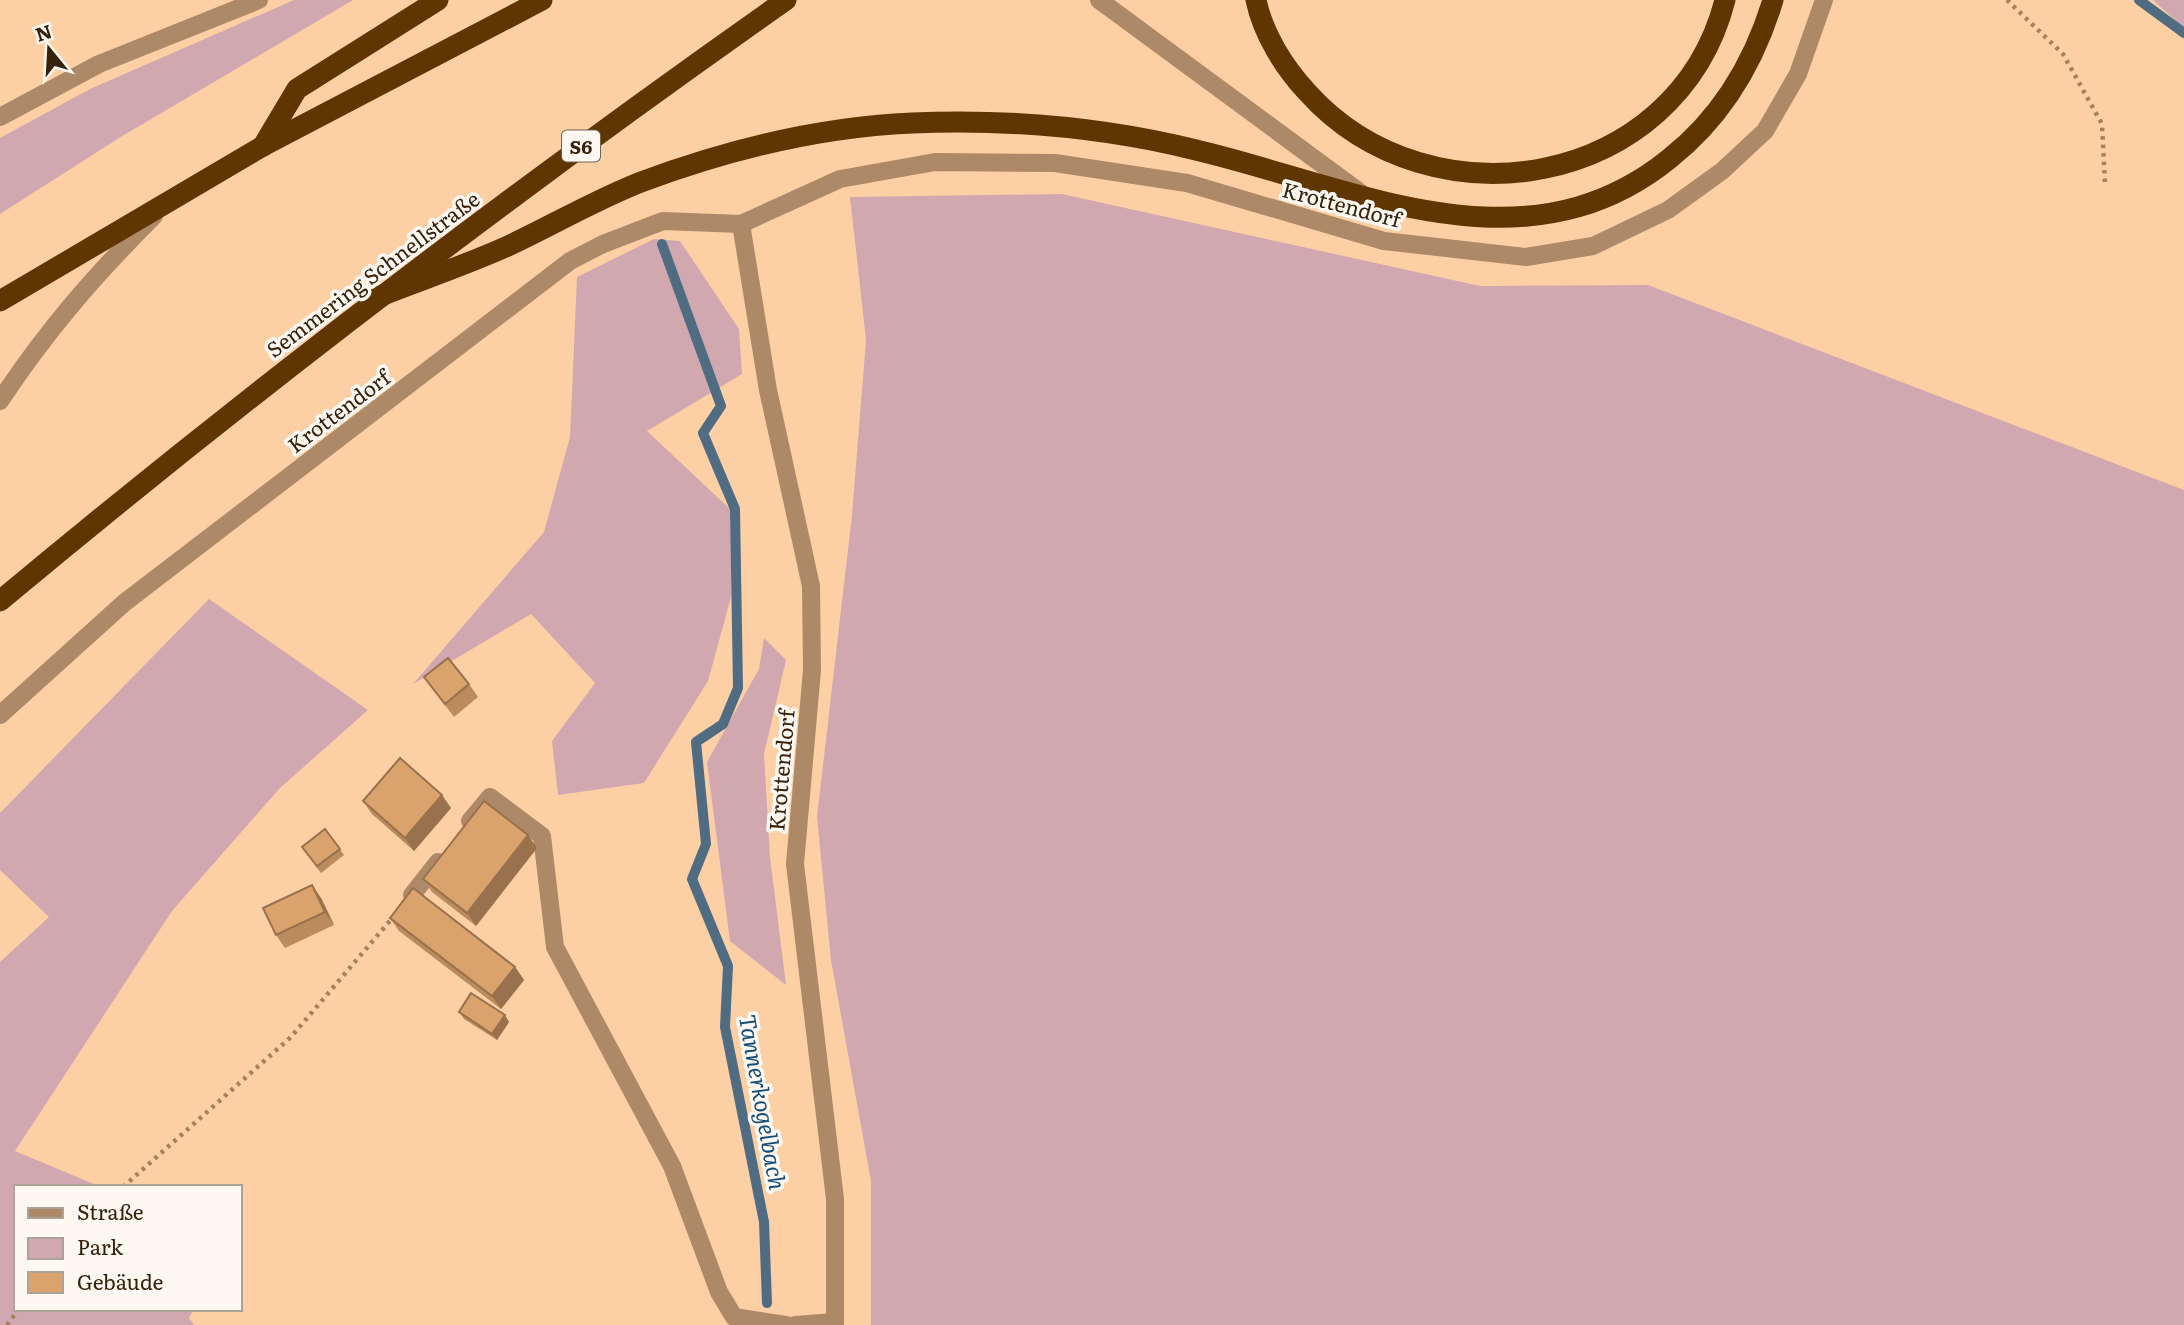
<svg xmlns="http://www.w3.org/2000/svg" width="2184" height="1325" font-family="Literata,serif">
  <rect width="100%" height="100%" fill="#fdcfa4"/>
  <!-- green -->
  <g fill="#d2a8b0">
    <path d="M294 0H353L119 138 0 214V138L90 89Z"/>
    <path d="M2153 0H2184V28Z"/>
    <path d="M1062 194 1480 286 1648 285 2184 490V1325H871V1181L831 960 817 817 852 515 866 340 850 197Z"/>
    <path d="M654 239 680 241 739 329 742 374 647 431 731 510V597L708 681 644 783 558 795 552 741 595 683 531 614 413 684 544 532 570 437 577 277Z"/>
    <path d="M209 599 368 710 280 788 172 911 15 1151 101 1187H16V1309H194L189 1318 194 1325H0V962L49 917 0 870V813Z"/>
    <path d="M764 638 786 660 764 754 770 857 786 985 730 941 707 762 759 669Z"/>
  </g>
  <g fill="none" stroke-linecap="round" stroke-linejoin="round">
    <!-- stream -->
    <g stroke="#506c82" stroke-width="10">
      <path d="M2139 0 2184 33"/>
      <path d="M662 244 721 406 703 433 735 509 738 688 723 724 696 742 706 844 692 879 728 966 725 1027 764 1222 767 1303"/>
    </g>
    <!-- path -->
    <g stroke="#a4815f" stroke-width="4.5" stroke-dasharray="3.5 5" stroke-linecap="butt">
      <path d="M2007 0 2063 54 2102 124 2105 184"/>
      <path d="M123 1187 291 1037 394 916"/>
      <path d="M7 1325 19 1309"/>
    </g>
    <!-- minor -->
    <g stroke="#ad8968" stroke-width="18">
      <path d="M1099 0 1361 193"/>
      <path d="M0 117 99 64 259 0"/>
      <path d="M741 224 768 390 811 586 812 670 795 864 835 1199V1325"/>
      <path d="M0 401C47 330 94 276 154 216"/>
      <path d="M0 715 124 603 570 261 603 244 663 221 741 224 840 179 935 162 1055 163 1187 183 1384 241 1526 257 1593 246 1668 210 1722 171 1765 131 1798 74 1824 0"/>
      <path d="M470 821 490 797 542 836 555 947 672 1166 719 1292 734 1317 786 1325"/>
      <path d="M412 895 438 862"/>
      <path d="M795 1325 835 1322"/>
    </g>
    <!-- highway -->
    <g stroke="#603600" stroke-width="21">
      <path d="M1256 0C1263 34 1284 67 1307 92 1431 230 1677 188 1725 0"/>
      <path d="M263 146 297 89 438 0"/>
      <path d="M378 297C421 280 466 265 508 246 553 225 595 200 641 182 727 150 820 127 912 123 1008 119 1103 127 1196 150 1353 187 1524 276 1669 159 1721 118 1754 63 1773 0"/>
      <path d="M0 301 263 146 542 0"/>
      <path d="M0 601C254 389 516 190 786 0"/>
    </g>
  </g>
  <!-- wall -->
  <g fill="#bb8b5e">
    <path d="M424 677 469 684 478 697 454 717Z"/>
    <path d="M363 801 451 808 414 851 372 814Z"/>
    <path d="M325 829 344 855 321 873 302 847Z"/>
    <path d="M537 848 476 926 432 892 423 879Z"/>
    <path d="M321 898 334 925 285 948 276 935Z"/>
    <path d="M390 918 515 967 524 980 501 1009 399 931Z"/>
    <path d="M459 1012 509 1022 497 1040 464 1019Z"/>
  </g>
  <!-- shaded-wall -->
  <g fill="#99714c">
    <path d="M442 795 451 808 414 851 405 838Z"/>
    <path d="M528 835 537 848 476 926 467 913Z"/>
    <path d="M312 885 321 898 334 925 325 912Z"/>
    <path d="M515 967 524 980 501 1009 492 996Z"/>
    <path d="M505 1015 509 1022 497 1040 492 1034Z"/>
  </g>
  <!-- building -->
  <g fill="#daa26d" stroke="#99714c" stroke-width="2">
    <path d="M448 658 469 684 445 704 424 677Z"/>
    <path d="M400 758 442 795 405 838 363 801Z"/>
    <path d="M484 801 528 835 467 913 423 879Z"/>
    <path d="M325 829 340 849 317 866 302 847Z"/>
    <path d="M312 885 325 912 276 935 263 908Z"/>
    <path d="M413 888 515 967 492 996 390 918Z"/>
    <path d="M471 993 505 1015 492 1034 459 1012Z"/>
  </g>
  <g text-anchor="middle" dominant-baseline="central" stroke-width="7" stroke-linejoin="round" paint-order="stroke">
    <!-- shield labels -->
    <rect fill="#fef8f3" stroke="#736251" stroke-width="2" x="562" y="130.5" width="38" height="31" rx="5"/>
    <g font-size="19" font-weight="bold" fill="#37210b">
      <text x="581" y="146">S6</text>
    </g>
    <!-- street labels -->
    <g font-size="21" fill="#37210b" stroke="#fef8f3">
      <text transform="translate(1342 203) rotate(15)">Krottendorf</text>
      <text transform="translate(372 273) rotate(-37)">Semmering Schnellstraße</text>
      <text transform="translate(338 410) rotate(-37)">Krottendorf</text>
      <text transform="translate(780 770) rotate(-85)">Krottendorf</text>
    </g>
    <!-- water labels -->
    <g font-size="23" font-style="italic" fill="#154e77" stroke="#fef8f3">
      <text transform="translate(764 1102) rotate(80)">Tannerkogelbach</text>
    </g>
  </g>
  <!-- legend -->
  <rect x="14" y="1185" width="228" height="126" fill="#fef8f3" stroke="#aea296" stroke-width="2"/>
  <rect x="28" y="1208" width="35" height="10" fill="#ad8968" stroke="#aea296" stroke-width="2"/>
  <text x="77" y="1220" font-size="21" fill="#37210b">Straße</text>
  <rect x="28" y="1238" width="35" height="21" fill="#d2a8b0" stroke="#aea296" stroke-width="2"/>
  <text x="77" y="1255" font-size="21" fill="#37210b">Park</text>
  <rect x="28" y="1272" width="35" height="21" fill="#daa26d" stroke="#aea296" stroke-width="2"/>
  <text x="77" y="1290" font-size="21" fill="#37210b">Gebäude</text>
  <!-- north arrow -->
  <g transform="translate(49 49) rotate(342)" stroke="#fef8f3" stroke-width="5" paint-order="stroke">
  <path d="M0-5L12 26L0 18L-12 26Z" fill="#37210b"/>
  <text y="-10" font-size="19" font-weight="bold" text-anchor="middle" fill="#37210b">N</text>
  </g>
</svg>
